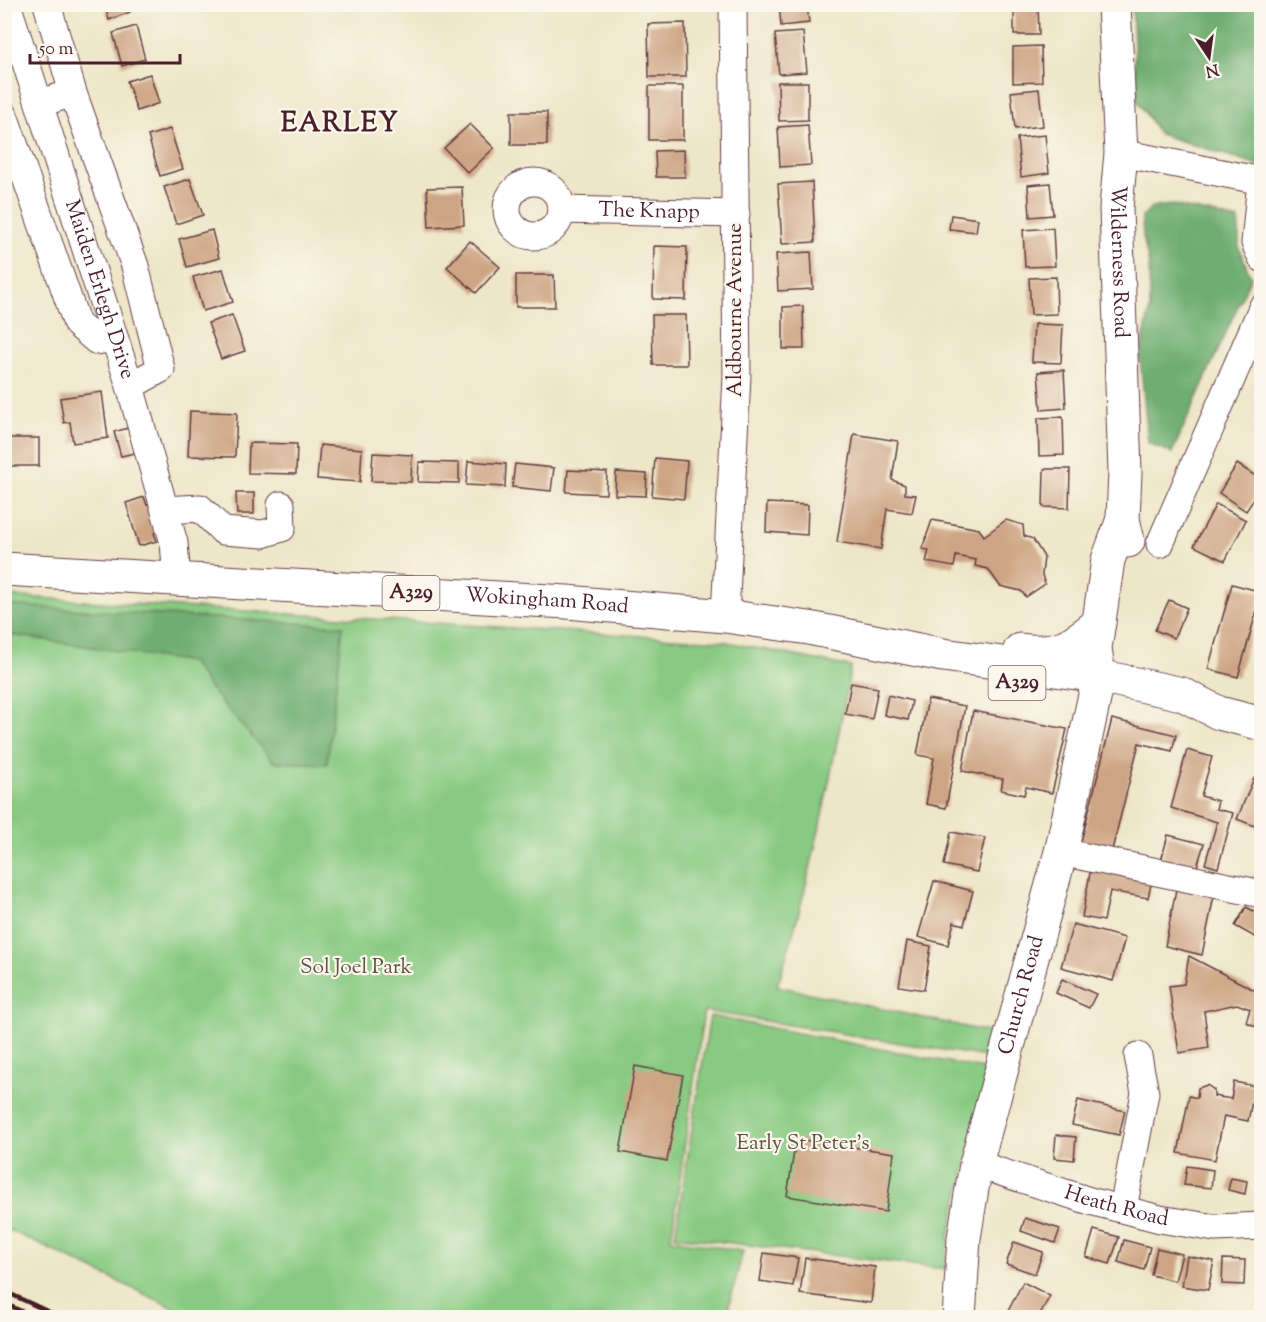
<svg xmlns="http://www.w3.org/2000/svg" width="1266" height="1322" font-family="'Sorts Mill Goudy',serif">
  <rect width="100%" height="100%" fill="#fbf7ec"/>
  <filter id="ink" filterUnits="userSpaceOnUse"><feTurbulence type="fractalNoise" baseFrequency=".0167" numOctaves="2"/><feDisplacementMap in="SourceGraphic" scale="12" xChannelSelector="R" yChannelSelector="G"/><feConvolveMatrix kernelMatrix="1 2 1 2 8 2 1 2 1" color-interpolation-filters="sRGB"/></filter>
  <filter id="wash" filterUnits="userSpaceOnUse"><feTurbulence type="fractalNoise" baseFrequency=".008" numOctaves="4" result="noise"/><feDisplacementMap in="SourceGraphic" scale="24" xChannelSelector="R" yChannelSelector="G"/><feGaussianBlur stdDeviation="1.35" result="paint"/><feColorMatrix in="noise" values="0 0 0 0 0 0 0 0 0 0 0 0 0 0 0 0 0 1.4 0 .05"/><feComposite in="paint" operator="in"/></filter>
  <g filter="url(#wash)">
    <rect width="100%" height="100%" fill="#eee6c8"/>
    <!-- green -->
    <g fill="#88ca82" stroke="#697456" stroke-width="1.5">
      <path d="M5 596 722 641 851 667C831 775 811 882 777 986L993 1033 986 1057 704 1011 671 1239 743 1251 726 1317H193L5 1228Z"/>
      <path d="M710 1016 989 1070 949 1236 945 1269 675 1236Z"/>
    </g>
    <!-- forest -->
    <g fill="#6eae70" stroke="#5c664e" stroke-width="1.5">
      <path d="M1132 5H1261V166L1159 134 1137 100Z"/>
      <path d="M1173 205 1239 220V248L1251 277 1172 453 1148 443 1140 356 1150 308 1149 265 1143 236 1142 217 1152 207Z"/>
      <path d="M4 605 343 626 327 764 274 762 211 690 191 662 5 634Z"/>
    </g>
    <g id="blocks">
      <!-- building -->
      <g fill="#cea584">
        <path d="M104 4H127L130 12 109 20Z"/>
        <path d="M779 4H807L809 23 781 26Z"/>
        <path d="M1014 4H1038L1039 35H1014Z"/>
        <path d="M685 23 686 77H649L648 24Z"/>
        <path d="M136 26 145 59 122 66 113 33Z"/>
        <path d="M803 32 807 72 779 74 775 34Z"/>
        <path d="M1041 46 1042 82 1013 83V47Z"/>
        <path d="M150 74 159 103 137 111 127 81Z"/>
        <path d="M778 82H808V120L779 121Z"/>
        <rect x="649" y="86" width="34" height="54"/>
        <path d="M1039 89 1043 126 1015 129 1011 92Z"/>
        <rect x="511" y="112" width="36" height="33"/>
        <path d="M470 124 494 148 468 173 444 148Z"/>
        <path d="M808 125 811 165 780 167 778 127Z"/>
        <path d="M170 129 183 169 160 176 148 136Z"/>
        <path d="M1045 135 1049 173 1021 177 1017 138Z"/>
        <path d="M684 150 685 177H656L655 151Z"/>
        <path d="M190 179 203 215 176 224 164 187Z"/>
        <path d="M812 182 815 242 782 244 778 184Z"/>
        <path d="M1050 183 1053 215 1030 217 1028 185Z"/>
        <path d="M462 187 464 225 429 227 427 188Z"/>
        <path d="M951 215 978 219 976 232 949 229Z"/>
        <path d="M1053 228 1055 266 1025 267 1023 230Z"/>
        <path d="M212 230 219 258 187 267 179 239Z"/>
        <path d="M470 241 500 267 476 293 447 267Z"/>
        <path d="M654 246 687 247 686 300 653 299Z"/>
        <path d="M811 252 813 289 778 291 776 254Z"/>
        <path d="M223 269 233 302 203 311 193 277Z"/>
        <path d="M516 275H554L555 307H516Z"/>
        <path d="M1056 277 1057 314 1031 315 1029 278Z"/>
        <path d="M803 306 804 349H783V307Z"/>
        <path d="M232 315 245 351 221 359 208 323Z"/>
        <path d="M652 315H686L687 365H653Z"/>
        <path d="M1034 324 1063 325 1061 363 1032 362Z"/>
        <path d="M1064 370 1066 408 1041 410 1038 372Z"/>
        <path d="M102 392 108 438 73 443 70 422 64 423 60 398Z"/>
        <path d="M190 411 237 413 235 457 188 456Z"/>
        <path d="M1063 417 1064 455 1039 456 1038 418Z"/>
        <path d="M128 428 135 453 121 456 114 432Z"/>
        <path d="M854 434 898 441 892 480 905 485V494L916 495 912 513 887 509 881 549 837 542Z"/>
        <rect x="10" y="438" width="29" height="28"/>
        <path d="M249 443 297 444 296 474 248 473Z"/>
        <path d="M320 445 362 449 360 482 317 479Z"/>
        <path d="M373 453 412 455 411 482 371 481Z"/>
        <path d="M655 458 687 461 684 499 652 496Z"/>
        <path d="M468 461 506 464 505 487 466 485Z"/>
        <path d="M419 462 459 463V483L418 482Z"/>
        <path d="M515 464 554 468 551 491 512 487Z"/>
        <path d="M1237 464 1262 480V487L1246 511 1219 493Z"/>
        <path d="M1044 469H1070L1069 508 1043 507Z"/>
        <path d="M568 470 607 472 606 494 566 492Z"/>
        <path d="M616 472 647 474 646 496 615 495Z"/>
        <path d="M236 493H254V514H237Z"/>
        <path d="M144 497 147 505 158 502 167 530 154 533 157 541 139 546 126 503Z"/>
        <path d="M767 503 808 505 807 535 766 532Z"/>
        <path d="M1216 504 1246 520 1225 561 1194 546Z"/>
        <path d="M932 520 979 529 984 536 1006 520 1023 525 1024 536 1033 539 1044 557 1042 575 1045 584 1026 597 1021 591 1000 586 988 569 975 566 976 560 956 556 954 567 926 562 929 550 922 549Z"/>
        <path d="M1232 584 1262 592 1238 677 1208 669Z"/>
        <path d="M1169 600 1187 608 1174 638 1155 630Z"/>
        <path d="M851 683 878 688 872 719 845 714Z"/>
        <path d="M888 695 912 701 908 720 884 715Z"/>
        <path d="M928 699 965 706 946 808 926 804 934 758 917 755Z"/>
        <path d="M973 711 1067 729 1052 793 1026 787 1024 795 1001 790 1003 779 962 771Z"/>
        <path d="M1112 719 1176 735 1172 751 1139 743 1111 854 1080 846Z"/>
        <path d="M1187 750 1212 757 1201 796 1218 801 1216 809 1233 813 1218 868 1205 864 1217 822 1171 808Z"/>
        <path d="M1254 778 1262 781V829L1237 819Z"/>
        <path d="M951 832 985 838 977 872 944 865Z"/>
        <path d="M1168 835 1204 844 1196 870 1161 861Z"/>
        <path d="M1092 862 1153 875 1148 898 1110 891 1104 921 1082 917Z"/>
        <path d="M1178 879 1216 886 1202 955 1165 946Z"/>
        <path d="M934 881 973 891 964 925 954 922 948 945 918 937Z"/>
        <path d="M1246 907 1262 915V941L1235 926Z"/>
        <path d="M1073 924 1125 938 1113 981 1061 967Z"/>
        <path d="M907 941 931 946 924 990 899 986Z"/>
        <path d="M1189 956 1262 994V1029L1246 1022 1250 1009 1237 1004 1204 1011 1209 1048 1179 1053 1169 986 1184 984Z"/>
        <path d="M1062 979 1096 994 1089 1008 1056 993Z"/>
        <path d="M635 1066 683 1075 667 1161 620 1152Z"/>
        <path d="M1234 1082 1255 1086 1248 1121 1224 1116 1215 1160 1178 1153 1189 1096 1197 1098 1198 1088 1207 1085 1214 1090V1096L1231 1099Z"/>
        <path d="M1078 1100 1125 1111 1119 1135 1072 1125Z"/>
        <path d="M1056 1135 1076 1137 1074 1160 1054 1158Z"/>
        <path d="M796 1139 894 1153 886 1212 787 1196Z"/>
        <path d="M1187 1166 1213 1170 1211 1188 1184 1185Z"/>
        <path d="M1231 1178 1247 1181 1245 1194 1228 1190Z"/>
        <path d="M1025 1218 1060 1229 1055 1243 1021 1231Z"/>
        <path d="M1094 1230 1119 1237 1110 1264 1086 1257Z"/>
        <path d="M1124 1240 1150 1247 1144 1270 1118 1262Z"/>
        <path d="M1014 1242 1043 1252 1035 1274 1006 1264Z"/>
        <path d="M1157 1248 1182 1254 1175 1281 1151 1275Z"/>
        <path d="M764 1253 798 1258 793 1286 760 1281Z"/>
        <path d="M1187 1256 1214 1261 1208 1290 1182 1286Z"/>
        <path d="M805 1258 875 1267 871 1303 800 1294Z"/>
        <path d="M1223 1259 1245 1260 1244 1285 1222 1284Z"/>
        <path d="M1262 1260V1276H1260L1259 1261Z"/>
        <path d="M1023 1282 1050 1296 1040 1314 1039 1317H1005Z"/>
      </g>
    </g>
  </g>
  <g filter="url(#ink)">
    <use href="#blocks" fill-opacity="0" stroke="#633d43" stroke-width="1.5"/>
    <g fill="none" stroke-linecap="round" stroke-linejoin="round">
      <!-- minor casing -->
      <g stroke="#633d43" stroke-width="29">
        <g id="minor">
          <path id="s1" d="M7 4 130 386 174 543 177 579"/>
          <path d="M47 4 73 93"/>
          <path d="M40 103 73 93 135 266 161 369 130 386"/>
          <path d="M4 115 77 324 97 341 114 338"/>
          <path d="M1121 153 1262 181"/>
          <path d="M1261 181 1255 243 1262 258"/>
          <circle cx="534" cy="209" r="27"/>
          <path id="s2" d="M561 210 736 214"/>
          <path d="M165 510 200 508 223 531 263 534 282 528 281 505"/>
          <path d="M1160 544 1262 308"/>
          <path d="M725 616 737 376 733 4"/>
          <path d="M1062 848 1076 855 1262 894"/>
          <path id="s3" d="M976 1164 1090 1201 1160 1219 1215 1228 1262 1226"/>
          <path d="M1123 1209 1145 1093 1138 1056"/>
        </g>
      </g>
      <!-- major casing -->
      <g stroke="#633d43" stroke-width="35">
        <g id="major">
          <path id="s4" d="M1114 4 1121 153 1116 208 1125 472 1123 519 1128 541"/>
          <path id="s5" d="M4 569 567 602 725 616 809 628 943 655 1099 676 1182 694 1219 713 1262 724"/>
          <path d="M1020 650C1057 655 1071 646 1099 623"/>
          <path id="s6" d="M959 1318 964 1238 976 1164 1062 848 1099 676 1095 648 1108 560 1123 519"/>
        </g>
      </g>
      <!-- minor -->
      <use href="#minor" stroke="#fff" stroke-width="27"/>
      <!-- major -->
      <use href="#major" stroke="#fff" stroke-width="33"/>
      <!-- rail -->
      <g stroke="#4a1f2b" stroke-width="4.5">
        <path d="M4 1291 62 1318"/>
        <path d="M4 1303 36 1318"/>
      </g>
    </g>
  </g>
  <g text-anchor="middle" dominant-baseline="central" stroke-width="4.5" stroke-linejoin="round" paint-order="stroke">
    <!-- shield labels -->
    <g fill="#fbf7ec" stroke="#7f6065" stroke-width="1.5">
      <rect x="382.5" y="576" width="57" height="34" rx="4.5"/>
      <rect x="988.5" y="666" width="57" height="34" rx="4.5"/>
    </g>
    <g font-size="20" font-weight="bold" fill="#4a1f2b">
      <text x="411" y="593">A329</text>
      <text x="1017" y="683">A329</text>
    </g>
    <!-- street labels -->
    <g font-size="21" fill="#4a1f2b" stroke="#fbf7ec">
      <text stroke="none"><textPath href="#s2" startOffset="88">The Knapp</textPath></text>
      <text stroke="none"><textPath href="#s4" startOffset="258">Wilderness Road</textPath></text>
      <text stroke="none"><textPath href="#s1" startOffset="300">Maiden Erlegh Drive</textPath></text>
      <text transform="translate(736 310) rotate(-90)">Aldbourne Avenue</text>
      <text stroke="none"><textPath href="#s5" startOffset="544">Wokingham Road</textPath></text>
      <text stroke="none"><textPath href="#s6" startOffset="330">Church Road</textPath></text>
      <text stroke="none"><textPath href="#s3" startOffset="147">Heath Road</textPath></text>
    </g>
    <!-- park labels -->
    <g font-size="21" fill="#5d5245" stroke="#fbf7ec">
      <text x="356" y="968">Sol Joel Park</text>
      <text x="803" y="1144">Early St Peter's</text>
    </g>
    <!-- district labels -->
    <g font-size="27" font-weight="bold" letter-spacing="1.5" fill="#4a1f2b" stroke="#fbf7ec">
      <text x="340" y="124">EARLEY</text>
    </g>
  </g>
  <!-- margin -->
  <rect width="1266" height="1322" fill="none" stroke="#fbf7ec" stroke-width="24"/>
  <!-- north arrow -->
  <g transform="translate(1209 57) rotate(167)" stroke="#fbf7ec" stroke-width="4.5" paint-order="stroke">
  <path d="M0-4.5L10 22L0 15L-10 22Z" fill="#4a1f2b"/>
  <text y="-9" font-size="16" font-weight="bold" text-anchor="middle" fill="#4a1f2b">N</text>
  </g>
  <!-- scale -->
  <path d="M30 54v9h150v-9" fill="none" stroke="#4a1f2b" stroke-width="3"/>
  <text x="39" y="54" font-size="18" fill="#4a1f2b" stroke="#fbf7ec" stroke-width="4.5" paint-order="stroke">50 m</text>
</svg>
